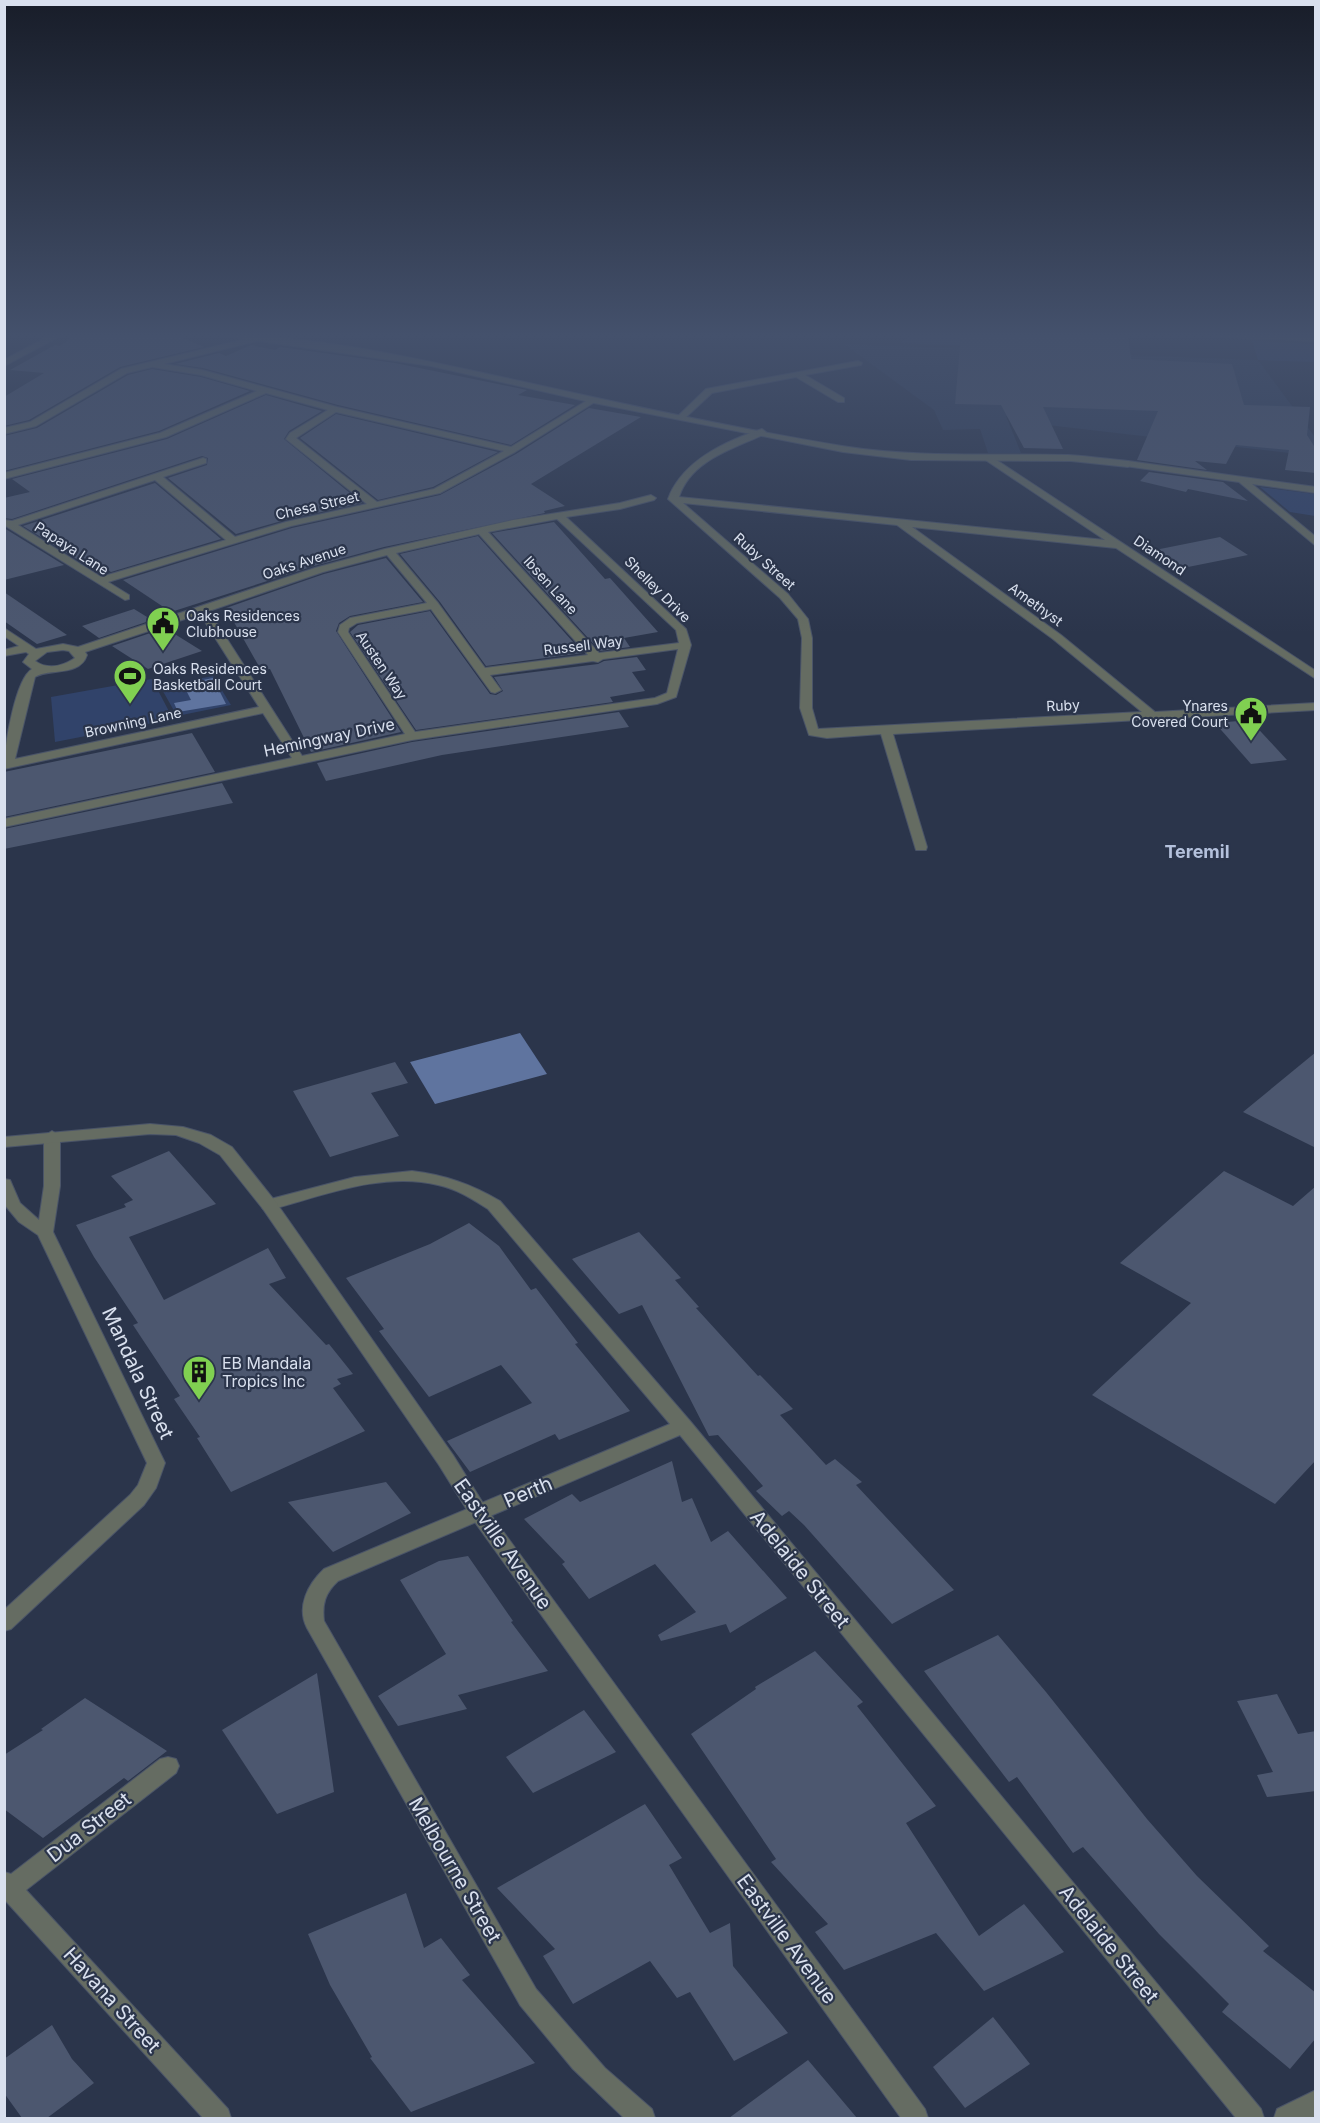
<svg xmlns="http://www.w3.org/2000/svg" width="1320" height="2123" font-family="Inter,sans-serif">
  <rect width="100%" height="100%" fill="#2b354b"/>
  <!-- built -->
  <path fill="#32405b" d="M844 344 1258 360 1315 437V456L1047 425 1006 416 1021 453H988L980 429 943 430 934 410Z"/>
  <!-- green -->
  <g fill="#31436a">
    <path d="M911 335H969V346L900 343Z"/>
    <path d="M1252 341 1315 344V362L1258 360Z"/>
    <path d="M1260 487 1315 494V516L1290 512Z"/>
    <path d="M213 676 231 705 177 716 160 686Z"/>
    <path d="M152 679 173 719 55 742 51 697Z"/>
  </g>
  <!-- water -->
  <g fill="#5f749f">
    <path d="M213 678 226 704 178 712 174 703 191 700 183 684Z"/>
    <path d="M520 1033 547 1074 435 1104 410 1062Z"/>
  </g>
  <!-- building -->
  <g fill="#4c576f">
    <path d="M75 335H176L204 347 120 367 29 420 4 426V397L44 373 10 370 55 345 60 346Z"/>
    <path d="M961 335H1128L1131 359 1232 364 1244 405 1310 407 1307 435 1316 449V473L1285 470 1289 450 1236 445 1226 464 1195 461 1207 470 1137 460 1158 411 1043 407 1063 449 1024 448 1001 405 955 404Z"/>
    <path d="M251 345 275 350 280 347 395 363 527 390 518 395 575 405 511 445 338 405 203 368 175 364 219 353 226 356Z"/>
    <path d="M152 369 201 377 250 391 159 431 4 471V436L37 428 128 375Z"/>
    <path d="M266 395 322 411 289 431 284 439 362 503 285 520 236 534 168 478 207 465 208 458 202 456 12 519 4 518V498L30 492 12 479 167 439Z"/>
    <path d="M589 408 641 417 531 484 565 506 544 511 545 513 384 547 314 566 171 612 123 580 292 528 440 495 516 454Z"/>
    <path d="M336 414 498 452 433 487 378 500 300 438Z"/>
    <path d="M1149 472 1223 482 1248 501 1188 489 1186 492 1140 481Z"/>
    <path d="M155 483 221 539 111 572 91 559 80 561 23 526Z"/>
    <path d="M554 522 605 579 610 578 658 632 624 638 630 647 600 651 492 533Z"/>
    <path d="M4 528 64 565 4 580Z"/>
    <path d="M478 536 583 653 486 666 440 602 400 554Z"/>
    <path d="M1220 537 1248 555 1178 569 1150 551Z"/>
    <path d="M386 558 423 602 350 616 339 623 336 631 401 732 311 752 270 669 261 670 226 608 324 574Z"/>
    <path d="M4 592 67 635 37 644 4 621Z"/>
    <path d="M134 609 152 620 99 638 82 626Z"/>
    <path d="M430 611 490 694 496 695 503 691 494 677 598 664 604 661 637 657 646 670 632 672 645 691 610 697 613 702 416 730 350 632 358 625Z"/>
    <path d="M165 628 202 651 148 669 112 646Z"/>
    <path d="M619 712 629 727 442 755 326 781 317 763 412 742Z"/>
    <path d="M1250 720 1287 760 1251 764 1215 723Z"/>
    <path d="M192 733 215 772 4 817V772Z"/>
    <path d="M222 783 233 803 4 849V829Z"/>
    <path d="M1316 1052V1148L1243 1112Z"/>
    <path d="M395 1062 408 1083 371 1093 399 1136 330 1157 293 1091Z"/>
    <path d="M169 1151 216 1204 129 1237 164 1300 268 1248 286 1278 269 1284 326 1345 329 1344 353 1374 337 1379 341 1384 333 1388 365 1431 231 1492 197 1438 200 1437 174 1399 180 1396 133 1325 138 1323 94 1257 76 1225 126 1207 124 1204 133 1200 111 1176Z"/>
    <path d="M1224 1171 1293 1206 1316 1186V1460L1275 1504 1092 1395 1191 1303 1120 1263Z"/>
    <path d="M469 1223 499 1246 531 1290 536 1288 578 1343 575 1344 630 1411 559 1440 555 1434 470 1472 447 1441 532 1403 501 1365 429 1397 379 1331 384 1329 346 1278 430 1244Z"/>
    <path d="M639 1232 681 1278 675 1280 699 1307 696 1308 758 1376 760 1375 793 1409 780 1415 826 1465 835 1459 862 1482 856 1485 954 1590 892 1624 804 1525 789 1511 782 1516 756 1491 763 1486 718 1435 709 1436 642 1305 619 1314 572 1259Z"/>
    <path d="M672 1461 682 1502 692 1498 711 1542 728 1531 787 1598 730 1633 726 1624 661 1641 658 1635 696 1612 655 1564 589 1599 562 1564 565 1562 524 1519 572 1494 580 1502Z"/>
    <path d="M386 1482 411 1513 333 1552 288 1502Z"/>
    <path d="M468 1556 513 1621 511 1622 548 1671 458 1695 467 1709 398 1726 378 1696 446 1654 400 1580 439 1561Z"/>
    <path d="M998 1635 1046 1692 1147 1819 1197 1876 1269 1946 1263 1951 1316 1993V2038L1290 2069 1222 2012 1229 2004 1159 1934 1083 1847 1073 1853 1017 1777 1009 1782 924 1671Z"/>
    <path d="M815 1651 863 1702 857 1706 936 1806 906 1823 979 1936 1024 1904 1064 1952 984 1991 936 1933 844 1970 815 1932 828 1924 771 1862 776 1859 691 1734 756 1689 755 1687Z"/>
    <path d="M317 1673 334 1792 277 1814 222 1730Z"/>
    <path d="M1277 1694 1298 1734 1316 1731V1791L1267 1797 1257 1775 1273 1772 1237 1701Z"/>
    <path d="M85 1698 167 1751 128 1781 124 1778 43 1838 4 1809V1755L43 1730 41 1729Z"/>
    <path d="M584 1710 616 1752 533 1793 506 1757Z"/>
    <path d="M645 1804 682 1858 669 1865 710 1933 730 1923 733 1966 788 2033 734 2061 690 1992 677 1998 650 1961 573 2004 543 1956 555 1949 497 1888Z"/>
    <path d="M406 1893 424 1948 441 1938 470 1975 462 1980 535 2063 411 2112 370 2058 372 2057 330 1985 308 1934Z"/>
    <path d="M993 2017 1030 2064 965 2108 933 2067Z"/>
    <path d="M52 2025 72 2059 94 2083 47 2118H22L4 2093V2059Z"/>
    <path d="M808 2060 857 2118H729Z"/>
  </g>
  <g fill="none" stroke-linecap="round" stroke-linejoin="round">
    <!-- minor casing -->
    <g stroke="#4a5468" stroke-width="2">
      <g id="minor">
        <path d="M51 335H62L4 366V360Z"/>
        <path d="M1215 335 1316 337V341L1219 337Z"/>
        <path d="M258 336 262 338 261 340 164 364 202 370 337 407 511 447 591 398 598 400 515 452 440 493 291 526 108 582 129 595V599L125 600 4 525V520L12 521 203 458 206 459V463L163 477 235 537 286 522 367 504 286 439 290 433 328 410 266 393 166 437 4 479V473L160 433 257 391 201 375 152 367 127 373 36 426 4 434V428L30 422 121 369ZM336 412 504 451 434 489 377 502 296 438ZM155 480 226 540 101 577 18 525Z"/>
        <path d="M858 361 862 363 861 365 805 375 844 398V402H838L796 377 712 393 684 419 677 417 706 389Z"/>
        <path d="M762 429 766 432 765 434C733 449 691 460 679 497L1105 540 984 459 992 457 1316 671V679L1116 548 912 527 1061 635 1155 712 1316 703V710L893 734 927 847 926 850H916L881 734 827 738 809 735 800 708 802 638 798 619 780 598 668 499C682 461 725 441 762 429ZM683 503 897 525 1053 639 1142 712 818 729 812 708V638L808 619 788 594Z"/>
        <path d="M1128 461 1316 487V493L1252 484 1316 537V546L1239 482 1125 466 1123 464Z"/>
        <path d="M651 495 656 498 654 500 620 509 566 517 686 629 691 645 676 697 657 704 412 740 4 827V819L292 758 263 713 4 769C4 748 15 679 32 669L23 662 29 654 26 652 4 656V650L19 646 4 636V628L36 649 63 644 78 647 315 568 385 549 513 520 620 503ZM557 519 676 630 679 643 599 653 488 532ZM479 534 588 655 485 668 438 603 396 553ZM387 555 427 603 350 618 340 625 338 632 405 734 302 756 209 611 323 572ZM431 609 491 692 495 693 501 690 490 675 593 661 598 662 603 659 678 649 667 693 655 698 415 732 348 632 349 628 357 623ZM200 614 259 707 15 759 35 677C49 668 80 677 87 655L85 652ZM63 650 69 651 75 658C63 666 48 670 35 661L47 652Z"/>
        <path d="M52 1131 60 1136V1186L53 1232 165 1463 156 1488 144 1505 11 1629 4 1631V1610L130 1495 138 1485 147 1463 38 1235 19 1222 4 1204V1179L10 1180 20 1203 39 1220 44 1186V1136Z"/>
        <path d="M412 1171C445 1175 471 1184 500 1201L690 1421 1261 2109 1264 2118H1236L680 1435 338 1581C325 1593 322 1604 324 1621L536 1989 605 2068 652 2109 655 2118H624L573 2069 520 2005 307 1628C296 1607 308 1584 324 1569L670 1424 488 1209C472 1199 457 1189 438 1185 383 1171 322 1196 269 1210L263 1209 261 1205 263 1201 355 1177Z"/>
        <path d="M168 1757 176 1759 179 1766 176 1773 26 1890 228 2109 231 2118H203L4 1899V1872L11 1874 160 1759Z"/>
        <path d="M1316 2090V2116L1310 2118H1274L1277 2109Z"/>
      </g>
    </g>
    <!-- tertiary casing -->
    <g stroke="#4a5468" stroke-width="2">
      <g id="tertiary">
        <path d="M219 335C320 335 422 360 520 381 627 405 734 428 842 446 917 458 993 453 1068 455 1088 456 1108 459 1128 461L1133 464 1128 467 1071 461 911 460 843 452 594 403 431 366Z"/>
        <path d="M150 1124 183 1127 211 1135 232 1147 275 1201 453 1455 486 1508 925 2109 928 2118H901L472 1518 439 1465 263 1209 220 1155 199 1143 176 1135 150 1134 4 1147V1137Z"/>
      </g>
    </g>
    <!-- minor -->
    <use href="#minor" fill="#656c62" fill-rule="evenodd"/>
    <!-- tertiary -->
    <use href="#tertiary" fill="#656c62" fill-rule="evenodd"/>
  </g>
  <!-- sky -->
  <linearGradient id="sky" x2="0" y2="1"><stop stop-color="#181d29"/><stop offset="0.53" stop-color="#44516c"/><stop offset="1" stop-color="#44516c" stop-opacity="0"/></linearGradient>
  <rect width="1320" height="633" fill="url(#sky)"/>
  <!-- icons -->
  <defs>
    <g id="civic-pin" transform="scale(1.725)"><path d="M0 17L-7.5 6A9.5 9.5 0 1 1 7.5 6Z" fill="#80d051" stroke="#2b354b"/><path d="M-.6-6.5H3V-4.5H.6V-3L4-1V1h2V6H-6V1h2V-1L-.6-3ZM-1.2 2.5V6h2.4V2.5Z" fill="#111"/></g>
    <g id="stadium-pin" transform="scale(1.725)"><path d="M0 17L-7.5 6A9.5 9.5 0 1 1 7.5 6Z" fill="#80d051" stroke="#2b354b"/><path d="M0-5a6.5 5 0 1 0 0 10a6.5 5 0 1 0 0-10ZM-3.5-1.8h7v3.6h-7Z" fill="#111"/></g>
    <g id="building-pin" transform="scale(1.725)"><path d="M0 17L-7.5 6A9.5 9.5 0 1 1 7.5 6Z" fill="#80d051" stroke="#2b354b"/><path d="M-4-6H4V6H1V3H-1V6H-4ZM-2.5-4.3h1.7v1.8h-1.7ZM.8-4.3h1.7v1.8H.8ZM-2.5-1h1.7V.8h-1.7ZM.8-1h1.7V.8H.8Z" fill="#111"/></g>
  </defs>
  <g fill-rule="evenodd">
    <use href="#civic-pin" x="163" y="623"/>
    <use href="#stadium-pin" x="130" y="676"/>
    <use href="#civic-pin" x="1251" y="713"/>
    <use href="#building-pin" x="199" y="1372"/>
  </g>
  <g text-anchor="middle" dominant-baseline="central" stroke-width="4.5" stroke-linejoin="round" paint-order="stroke">
    <!-- far-street labels -->
    <g font-size="14" fill="#d9e0ee" stroke="#2b354b">
      <text transform="translate(317 505) rotate(-13)">Chesa Street</text>
      <text transform="translate(72 548) rotate(33)">Papaya Lane</text>
      <text transform="translate(1160 555) rotate(34)">Diamond</text>
      <text transform="translate(304 561) rotate(-18)">Oaks Avenue</text>
      <text transform="translate(765 561) rotate(42)">Ruby Street</text>
      <text transform="translate(551 585) rotate(48)">Ibsen Lane</text>
      <text transform="translate(658 589) rotate(45)">Shelley Drive</text>
      <text transform="translate(1036 604) rotate(36)">Amethyst</text>
      <text transform="translate(583 645) rotate(-7)">Russell Way</text>
      <text transform="translate(382 665) rotate(56)">Austen Way</text>
      <text transform="translate(1063 705) rotate(-3)">Ruby</text>
      <text transform="translate(133 722) rotate(-12)">Browning Lane</text>
    </g>
    <!-- far-poi labels -->
    <g font-size="14" fill="#d9e0ee" stroke="#2b354b" text-anchor="start">
      <text x="186" y="615">Oaks Residences<tspan x="186" dy="16">Clubhouse</tspan></text>
      <text x="153" y="668">Oaks Residences<tspan x="153" dy="16">Basketball Court</tspan></text>
      <text x="1228" y="705" text-anchor="end">Ynares<tspan x="1228" dy="16">Covered Court</tspan></text>
    </g>
    <!-- street labels -->
    <g font-size="16" fill="#d9e0ee" stroke="#2b354b">
      <text transform="translate(329 737) rotate(-12)">Hemingway Drive</text>
    </g>
    <!-- poi labels -->
    <g font-size="16" fill="#d9e0ee" stroke="#2b354b" text-anchor="start">
      <text x="222" y="1363">EB Mandala<tspan x="222" dy="18">Tropics Inc</tspan></text>
    </g>
    <!-- neighbourhood labels -->
    <g font-size="18" font-weight="bold" fill="#b4c1dc" stroke="#2b354b">
      <text x="1197" y="851">Teremil</text>
    </g>
    <!-- near-street labels -->
    <g font-size="20" fill="#d9e0ee" stroke="#2b354b">
      <text transform="translate(138 1373) rotate(65)">Mandala Street</text>
      <text transform="translate(528 1492) rotate(-23)">Perth</text>
      <text transform="translate(503 1544) rotate(55)">Eastville Avenue</text>
      <text transform="translate(800 1569) rotate(51)">Adelaide Street</text>
      <text transform="translate(89 1827) rotate(-38)">Dua Street</text>
      <text transform="translate(455 1870) rotate(60)">Melbourne Street</text>
      <text transform="translate(787 1939) rotate(54)">Eastville Avenue</text>
      <text transform="translate(1109 1944) rotate(51)">Adelaide Street</text>
      <text transform="translate(112 2000) rotate(48)">Havana Street</text>
    </g>
  </g>
  <!-- border -->
  <rect width="1320" height="2123" fill="none" stroke="#d9e0ee" stroke-width="12"/>
</svg>
